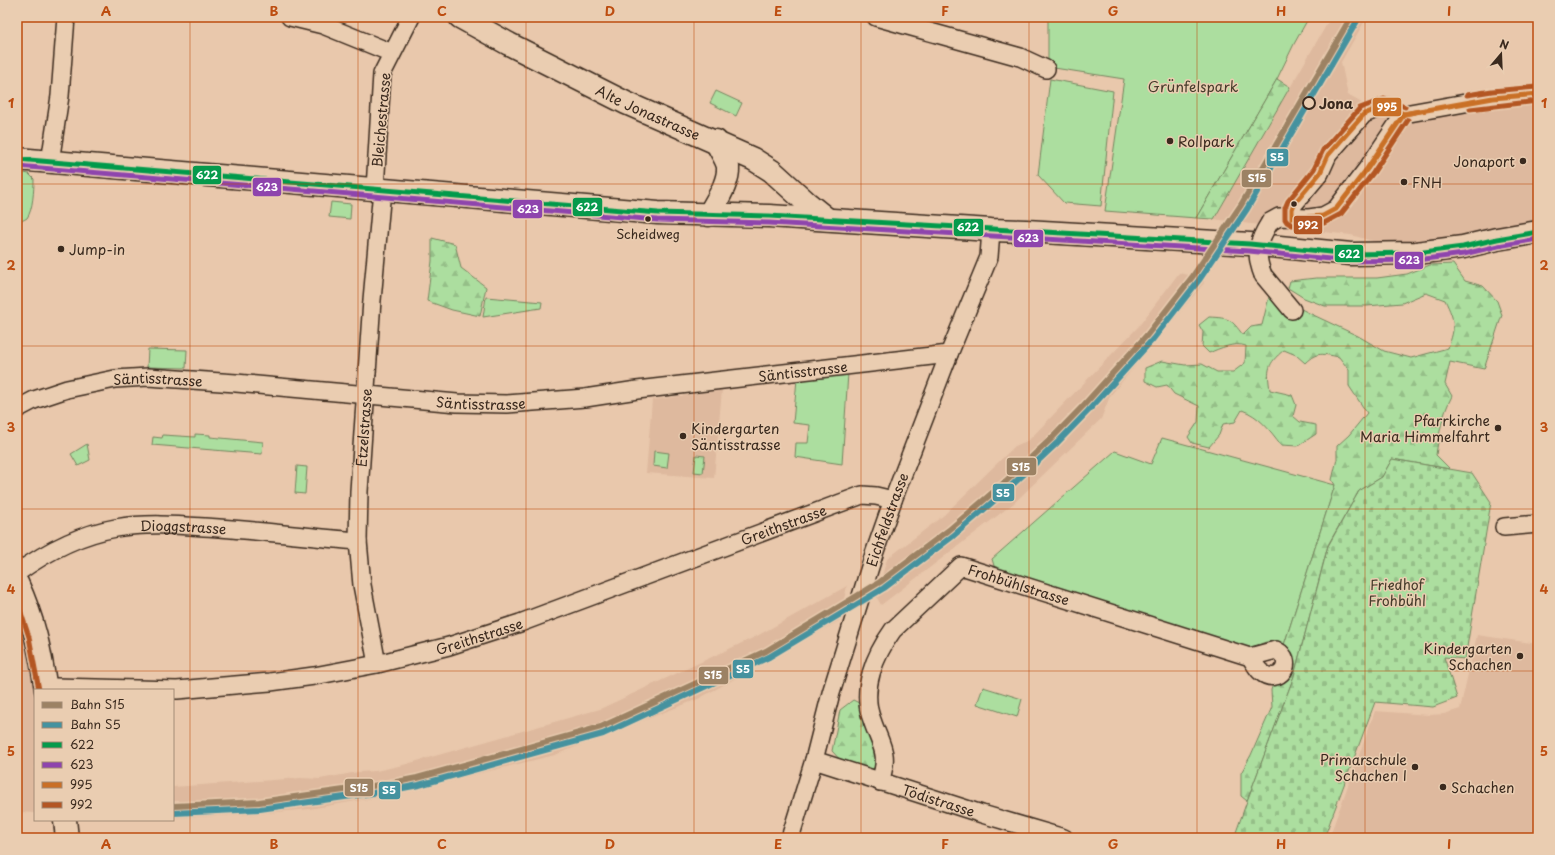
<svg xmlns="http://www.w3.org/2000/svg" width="1555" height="855" font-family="'Playpen Sans',sans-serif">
  <defs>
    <pattern id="forest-firs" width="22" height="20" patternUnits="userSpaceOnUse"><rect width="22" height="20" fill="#acde9f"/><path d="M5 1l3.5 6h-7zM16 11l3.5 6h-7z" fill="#95bf88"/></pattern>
    <pattern id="cemetery-stones" width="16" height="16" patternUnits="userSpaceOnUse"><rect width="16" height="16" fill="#acde9f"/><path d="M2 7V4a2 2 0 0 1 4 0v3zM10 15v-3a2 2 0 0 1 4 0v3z" fill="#95bf88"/></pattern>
  </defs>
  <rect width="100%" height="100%" fill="#e9c8ac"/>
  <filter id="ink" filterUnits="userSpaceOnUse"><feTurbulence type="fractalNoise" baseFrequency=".025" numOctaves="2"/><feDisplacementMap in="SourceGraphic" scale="8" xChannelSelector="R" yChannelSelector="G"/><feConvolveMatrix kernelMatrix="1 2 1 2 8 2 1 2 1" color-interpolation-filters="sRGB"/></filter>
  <g filter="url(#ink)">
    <!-- built -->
    <g fill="#deb99e">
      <path d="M1331 17H1367L1341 62 1348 95 1396 123 1476 106 1538 100V232L1416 253 1351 235 1242 223 1214 219Z"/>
      <path d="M1179 273 1204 278V283L1110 396 1101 419 1014 503 881 605 876 596 887 559 944 515 1015 446 1029 440 1138 327Z"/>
      <path d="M722 390 714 478 646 473 652 400Z"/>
      <path d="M847 586 839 621 698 699 555 755 385 796 309 809 255 814 173 818V787L301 778 320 779 358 772 376 771 403 765 600 709 757 636Z"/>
      <path d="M17 615 23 632 30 659 35 695V813L17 812Z"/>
      <path d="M1477 635 1538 644V838H1329L1375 711 1429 715 1444 714 1460 709Z"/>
    </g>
    <!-- green -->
    <g fill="#acde9f" stroke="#74845e">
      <path d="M1048 17H1309L1294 44 1277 79 1196 218 1105 211 1124 79 1048 67Z"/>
      <path d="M1050 79 1113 91 1101 206 1064 203 1038 175Z"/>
      <path d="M716 91 742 103 736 116 710 103Z"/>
      <path d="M19 172 29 174 34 179C34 189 33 210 27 218 24 220 21 221 18 222L17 173Z"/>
      <path d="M331 202 351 204 350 219 329 217Z"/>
      <path d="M486 297 542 302 541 308 483 317Z"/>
      <path d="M148 349 187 350 186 368 147 367Z"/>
      <path d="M848 373 842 464 795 457 796 443H808L810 425 793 423 797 379Z"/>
      <path d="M195 434 210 435V437L263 442 262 454 152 445 153 437 162 438 163 435 195 437Z"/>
      <path d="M1162 438 1335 485 1284 645C1269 639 1265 641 1252 649L995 569 992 559 1115 451 1151 464Z"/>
      <path d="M87 444 90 460 78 466 71 454Z"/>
      <path d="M654 451 669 453 667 468 653 466Z"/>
      <path d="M696 455 705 456 703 473 694 472Z"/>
      <path d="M297 466 307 467 305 494 295 493Z"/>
      <path d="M983 687 1022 699 1017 717 977 704Z"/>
    </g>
    <!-- forest -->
    <g fill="url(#forest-firs)" stroke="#74845e">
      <path d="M1277 79 1290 87 1214 219 1196 218Z"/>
      <path d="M432 238 455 244 461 268 486 287 480 316 452 310 427 301 432 261Z"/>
      <path d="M1453 264 1465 281 1483 286 1497 301 1502 315 1484 369 1450 362 1445 384 1452 396C1442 415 1439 434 1436 455L1450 469 1392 459 1382 477 1359 491 1328 545 1294 676 1247 801 1241 796V773L1251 755 1272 707 1271 690 1275 679 1289 660 1284 645 1335 485 1332 480 1337 459V446L1349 435 1367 413 1349 386V370L1339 357C1323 354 1317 351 1305 363L1296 355 1284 350C1267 364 1267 370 1270 390L1292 395 1296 405 1293 416 1300 422 1316 425V434L1298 446 1281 445C1270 430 1259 416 1242 410L1235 422 1223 424 1219 435 1209 447 1192 443 1188 437 1198 422 1199 406 1174 394 1167 385 1157 387 1145 381V368L1162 361 1185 365 1202 364 1217 372H1233L1245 363 1246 346C1234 342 1220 348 1209 353L1202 346 1203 332 1199 325 1209 317C1230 318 1231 319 1243 335L1251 327 1262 325 1270 293 1309 313 1358 336 1384 351 1411 358 1448 348C1456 326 1455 321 1445 300L1426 293 1402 303 1367 306H1325L1304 298 1288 288 1290 281 1316 278H1377L1407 274 1430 265Z"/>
      <path d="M853 700 861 704 879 761 873 769 861 768 843 763 832 751 840 710Z"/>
    </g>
    <!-- cemetery -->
    <path fill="url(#cemetery-stones)" stroke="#74845e" d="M1392 459 1472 473 1491 502 1465 659 1444 657 1457 698 1433 707 1375 702 1324 838H1234L1247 801 1294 676 1328 546 1359 491 1382 477Z"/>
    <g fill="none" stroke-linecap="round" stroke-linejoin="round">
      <!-- minor casing -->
      <g stroke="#3b2a1e" stroke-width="20">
        <g id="minor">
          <path d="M290 17 323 25 392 53"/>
          <path d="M876 17 1020 57 1046 69"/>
          <path d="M50 162 60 96 66 17"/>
          <path d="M375 189 382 74 411 17"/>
          <path d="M1292 218V209L1294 204 1320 173 1328 155 1364 114 1385 106 1404 114 1493 98 1538 94"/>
          <path d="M1270 222 1279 217 1309 218 1323 216 1336 209 1367 169 1404 114"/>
          <path d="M1263 275 1292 310"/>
          <path id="s1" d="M17 409 34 400 67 389 115 379 148 377 236 383 457 403 507 404 585 398 637 390 949 354"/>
          <path d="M1504 527 1538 524"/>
          <path id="s2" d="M17 573C46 552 81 534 116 528 145 523 175 525 204 527 256 530 307 537 358 541"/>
          <path id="s3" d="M377 664 362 585 358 541 359 491 372 300 382 190"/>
          <path id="s4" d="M46 688 55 687 177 690 270 682 314 676 377 664 449 646 520 623 862 495 876 496 893 500"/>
          <path id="s5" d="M814 760 982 814 1064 838"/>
          <path id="s6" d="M880 782C890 752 881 747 872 720 860 689 875 655 893 630L961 566 1250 657 1276 650C1297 661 1279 687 1261 672 1257 669 1254 662 1250 657"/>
          <path id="s7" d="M790 838 814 760 831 693 874 554 893 500 949 354 989 257 991 230"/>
        </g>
      </g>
      <!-- tertiary casing -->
      <g stroke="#3b2a1e" stroke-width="25">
        <g id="tertiary">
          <path d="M17 583C34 620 40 650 46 690"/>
          <path d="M65 820 67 838"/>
        </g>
      </g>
      <!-- primary casing -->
      <g stroke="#3b2a1e" stroke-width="25">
        <g id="primary">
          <path id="s8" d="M460 17 509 44 626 103 753 159 772 171 806 202 827 219"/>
          <path d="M17 159 658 213 769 216 991 230 1026 231 1250 244 1351 254 1416 253 1463 247 1497 239 1538 232"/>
          <path d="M709 215C716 201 729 183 728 167 727 159 719 149 716 141"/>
        </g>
      </g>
      <!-- minor -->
      <use href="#minor" stroke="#eacdb1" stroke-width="17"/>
      <!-- tertiary -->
      <use href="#tertiary" stroke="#eacdb1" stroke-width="22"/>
      <!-- primary -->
      <use href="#primary" stroke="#eacdb1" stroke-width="22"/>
      <!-- minor-bridge casing -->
      <g stroke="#3b2a1e" stroke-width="20" stroke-linecap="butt">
        <path id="minor-bridge" d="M1263 275C1254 253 1258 241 1270 222"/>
      </g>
      <!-- minor-bridge -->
      <use href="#minor-bridge" stroke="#eacdb1" stroke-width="17"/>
      <!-- bus-1 casing -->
      <g stroke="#eacdb1" stroke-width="8">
        <path id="bus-1" d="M17 159 658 213 769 216 1250 244 1351 254 1416 253 1463 247 1497 239 1538 232"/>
      </g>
      <!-- bus-2 casing -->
      <g stroke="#eacdb1" stroke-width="8">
        <path id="bus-2" d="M17 166 657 220 769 223 1249 251 1350 261 1417 260 1464 254 1498 246 1538 239"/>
      </g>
      <!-- bus-3 casing -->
      <g stroke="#eacdb1" stroke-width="8">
        <g id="bus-3">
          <path d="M1292 218V209L1294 204 1320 173 1328 155 1364 114 1385 106 1404 114 1493 98 1538 94"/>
          <path d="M1294 218 1323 216 1336 209 1367 169 1404 114 1425 110"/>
        </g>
      </g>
      <!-- bus-4 casing -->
      <g stroke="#eacdb1" stroke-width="8">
        <g id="bus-4">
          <path d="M1467 95 1492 91 1537 87"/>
          <path d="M1405 107 1384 99 1360 108 1323 150 1314 169 1288 201 1285 208V219L1287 222 1292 225H1309L1324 223 1341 214 1373 173 1408 120"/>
          <path d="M1470 109 1538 101"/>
          <path d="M17 601 29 637 39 690"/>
        </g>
      </g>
      <!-- bus-1 -->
      <use href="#bus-1" stroke="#069a4c" stroke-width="5"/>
      <!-- bus-2 -->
      <use href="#bus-2" stroke="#8e44ad" stroke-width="5"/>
      <!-- bus-3 -->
      <use href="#bus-3" stroke="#c96f26" stroke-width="5"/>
      <!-- bus-4 -->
      <use href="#bus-4" stroke="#b35624" stroke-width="5"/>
      <!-- rail-1 casing -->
      <g stroke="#eacdb1" stroke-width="9">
        <path id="rail-1" d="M173 806 259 802 386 784 417 778 601 727 766 651 880 582 949 530 1005 482 1052 438 1083 406 1147 335 1193 276 1241 205 1351 17"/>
      </g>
      <!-- rail-2 casing -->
      <g stroke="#eacdb1" stroke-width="9">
        <path id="rail-2" d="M173 813 260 809 387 791 419 785 603 734 769 657 884 588 953 536 1010 487 1057 443 1088 411 1153 339 1199 280 1247 209 1357 21"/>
      </g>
      <!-- rail-1 -->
      <use href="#rail-1" stroke="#9c8264" stroke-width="6"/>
      <!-- rail-2 -->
      <use href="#rail-2" stroke="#45929f" stroke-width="6"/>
    </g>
  </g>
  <!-- grid -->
  <path fill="none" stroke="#bd4d10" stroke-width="1" stroke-opacity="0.55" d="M190 17V838M358 17V838M526 17V838M694 17V838M861 17V838M1029 17V838M1197 17V838M1365 17V838M17 184H1538M17 346H1538M17 509H1538M17 671H1538"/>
  <!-- markers -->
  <circle fill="#eacdb1" stroke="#3b2a1e" stroke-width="2" cx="1309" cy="103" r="6"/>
  <g fill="#3b2a1e" stroke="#eacdb1" stroke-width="1.5">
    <circle cx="1170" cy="141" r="4"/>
    <circle cx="1523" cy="161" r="4"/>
    <circle cx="1404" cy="182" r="4"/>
    <circle cx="1294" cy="204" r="3.5"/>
    <circle cx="648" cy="219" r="3.5"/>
    <circle cx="61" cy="249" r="4"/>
    <circle cx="1498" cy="428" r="4"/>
    <circle cx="683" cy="436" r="4"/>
    <circle cx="1520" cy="656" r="4"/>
    <circle cx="1415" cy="767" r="4"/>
    <circle cx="1443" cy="787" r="4"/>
  </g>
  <g text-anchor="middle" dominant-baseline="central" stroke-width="3" stroke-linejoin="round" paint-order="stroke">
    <!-- bus labels -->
    <g font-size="13" fill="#3b2a1e" stroke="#eacdb1">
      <text x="648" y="233">Scheidweg</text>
    </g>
    <!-- park labels -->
    <g font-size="14" fill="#463c2b" stroke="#eacdb1">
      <text x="1193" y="86">Grünfelspark</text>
      <text x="1397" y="584">Friedhof<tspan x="1397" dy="16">Frohbühl</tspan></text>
    </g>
    <!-- stop labels -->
    <g font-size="14" font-weight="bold" fill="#3b2a1e" stroke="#eacdb1" text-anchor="start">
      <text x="1319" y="103">Jona</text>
    </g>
    <!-- street labels -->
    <g font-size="14" fill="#3b2a1e" stroke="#eacdb1">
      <text stroke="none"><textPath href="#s8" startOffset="211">Alte Jonastrasse</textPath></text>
      <text transform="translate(381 120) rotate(-85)">Bleichestrasse</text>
      <text stroke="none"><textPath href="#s1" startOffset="794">Säntisstrasse</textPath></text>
      <text stroke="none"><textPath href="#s1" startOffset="146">Säntisstrasse</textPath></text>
      <text stroke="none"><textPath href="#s1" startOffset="470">Säntisstrasse</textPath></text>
      <text stroke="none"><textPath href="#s3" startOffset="238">Etzelstrasse</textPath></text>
      <text stroke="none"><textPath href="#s7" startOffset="333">Eichfeldstrasse</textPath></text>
      <text stroke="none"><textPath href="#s4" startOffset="763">Greithstrasse</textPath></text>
      <text stroke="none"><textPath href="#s2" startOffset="177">Dioggstrasse</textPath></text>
      <text stroke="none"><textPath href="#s6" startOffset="315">Frohbühlstrasse</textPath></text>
      <text stroke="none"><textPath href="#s4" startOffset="439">Greithstrasse</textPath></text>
      <text stroke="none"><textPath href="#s5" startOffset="131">Tödistrasse</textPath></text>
    </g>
    <!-- poi labels -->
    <g font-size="14" fill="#3b2a1e" stroke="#eacdb1" text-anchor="start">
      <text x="1178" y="141">Rollpark</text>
      <text x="1515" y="161" text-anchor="end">Jonaport</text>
      <text x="1412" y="182">FNH</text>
      <text x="69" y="249">Jump-in</text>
      <text x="1490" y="420" text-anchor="end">Pfarrkirche<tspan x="1490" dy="16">Maria Himmelfahrt</tspan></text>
      <text x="691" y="428">Kindergarten<tspan x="691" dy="16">Säntisstrasse</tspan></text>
      <text x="1512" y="648" text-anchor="end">Kindergarten<tspan x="1512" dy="16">Schachen</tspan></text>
      <text x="1407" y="759" text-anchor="end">Primarschule<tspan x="1407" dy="16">Schachen I</tspan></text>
      <text x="1451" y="787">Schachen</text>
    </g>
  </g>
  <g stroke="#eacdb1" stroke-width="1.5">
    <rect x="1372" y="97" width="30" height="20" rx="4" fill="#c96f26"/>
    <rect x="1266" y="148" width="23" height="19" rx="4" fill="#45929f"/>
    <rect x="192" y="165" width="30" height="20" rx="4" fill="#069a4c"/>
    <rect x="1241" y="169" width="31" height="19" rx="4" fill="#9c8264"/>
    <rect x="252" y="177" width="30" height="20" rx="4" fill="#8e44ad"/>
    <rect x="572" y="197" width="31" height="20" rx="4" fill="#069a4c"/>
    <rect x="512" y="199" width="31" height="20" rx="4" fill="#8e44ad"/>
    <rect x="1293" y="215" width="30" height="20" rx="4" fill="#b35624"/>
    <rect x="953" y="218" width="31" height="19" rx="4" fill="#069a4c"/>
    <rect x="1013" y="229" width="31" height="19" rx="4" fill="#8e44ad"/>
    <rect x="1334" y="244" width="30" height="19" rx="4" fill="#069a4c"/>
    <rect x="1394" y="251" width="30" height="19" rx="4" fill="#8e44ad"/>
    <rect x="1006" y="457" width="31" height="19" rx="4" fill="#9c8264"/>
    <rect x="992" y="483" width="23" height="19" rx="4" fill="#45929f"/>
    <rect x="732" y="659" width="22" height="20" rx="4" fill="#45929f"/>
    <rect x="698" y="666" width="31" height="19" rx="4" fill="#9c8264"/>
    <rect x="344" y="778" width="30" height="19" rx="4" fill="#9c8264"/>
    <rect x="378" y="781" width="23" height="19" rx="4" fill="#45929f"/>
  </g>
  <g font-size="11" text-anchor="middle" font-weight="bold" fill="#fff">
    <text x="1387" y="111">995</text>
    <text x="1277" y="161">S5</text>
    <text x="207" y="179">622</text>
    <text x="1257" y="182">S15</text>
    <text x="267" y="191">623</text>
    <text x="587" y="211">622</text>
    <text x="528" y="213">623</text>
    <text x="1308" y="229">992</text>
    <text x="968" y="231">622</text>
    <text x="1028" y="242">623</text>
    <text x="1349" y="258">622</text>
    <text x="1409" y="264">623</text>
    <text x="1021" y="471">S15</text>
    <text x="1003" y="497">S5</text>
    <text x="743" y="673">S5</text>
    <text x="713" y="679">S15</text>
    <text x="359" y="792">S15</text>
    <text x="389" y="794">S5</text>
  </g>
  <!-- margin -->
  <rect width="1555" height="855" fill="none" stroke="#eacdb1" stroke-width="44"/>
  <!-- legend -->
  <rect x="34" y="689" width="140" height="132" fill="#eacdb1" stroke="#a48c76"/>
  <rect x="42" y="702" width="20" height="6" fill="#9c8264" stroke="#a48c76"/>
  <text x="70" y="709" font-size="12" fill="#3b2a1e">Bahn S15</text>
  <rect x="42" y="722" width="20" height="6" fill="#45929f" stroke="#a48c76"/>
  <text x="70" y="729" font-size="12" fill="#3b2a1e">Bahn S5</text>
  <rect x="42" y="742" width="20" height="6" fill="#069a4c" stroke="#a48c76"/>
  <text x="70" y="749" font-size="12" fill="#3b2a1e">622</text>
  <rect x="42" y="762" width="20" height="6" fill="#8e44ad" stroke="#a48c76"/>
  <text x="70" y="769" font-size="12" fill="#3b2a1e">623</text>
  <rect x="42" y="782" width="20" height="6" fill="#c96f26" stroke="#a48c76"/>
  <text x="70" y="789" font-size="12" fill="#3b2a1e">995</text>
  <rect x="42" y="802" width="20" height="6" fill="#b35624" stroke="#a48c76"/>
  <text x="70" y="809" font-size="12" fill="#3b2a1e">992</text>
  <!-- north arrow -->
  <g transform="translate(1501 54) rotate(19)" stroke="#eacdb1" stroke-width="3" paint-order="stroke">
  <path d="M0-3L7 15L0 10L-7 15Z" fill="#3b2a1e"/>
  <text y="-6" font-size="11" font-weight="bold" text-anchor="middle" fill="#3b2a1e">N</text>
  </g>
  <rect x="22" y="22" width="1511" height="811" fill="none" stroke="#bd4d10" stroke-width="1.5"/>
  <g font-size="13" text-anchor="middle" font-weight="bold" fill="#bd4d10">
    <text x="106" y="16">A</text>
    <text x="274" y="16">B</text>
    <text x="442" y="16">C</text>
    <text x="610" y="16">D</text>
    <text x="778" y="16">E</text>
    <text x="945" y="16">F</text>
    <text x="1113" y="16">G</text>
    <text x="1281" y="16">H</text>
    <text x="1449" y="16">I</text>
    <text x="11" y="108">1</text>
    <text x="1544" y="108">1</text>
    <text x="11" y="270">2</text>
    <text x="1544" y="270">2</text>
    <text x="11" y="432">3</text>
    <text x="1544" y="432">3</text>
    <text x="11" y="594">4</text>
    <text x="1544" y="594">4</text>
    <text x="11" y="756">5</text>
    <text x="1544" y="756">5</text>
    <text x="106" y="849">A</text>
    <text x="274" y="849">B</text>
    <text x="442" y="849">C</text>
    <text x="610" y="849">D</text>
    <text x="778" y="849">E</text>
    <text x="945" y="849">F</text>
    <text x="1113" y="849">G</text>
    <text x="1281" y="849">H</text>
    <text x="1449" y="849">I</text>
  </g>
</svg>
